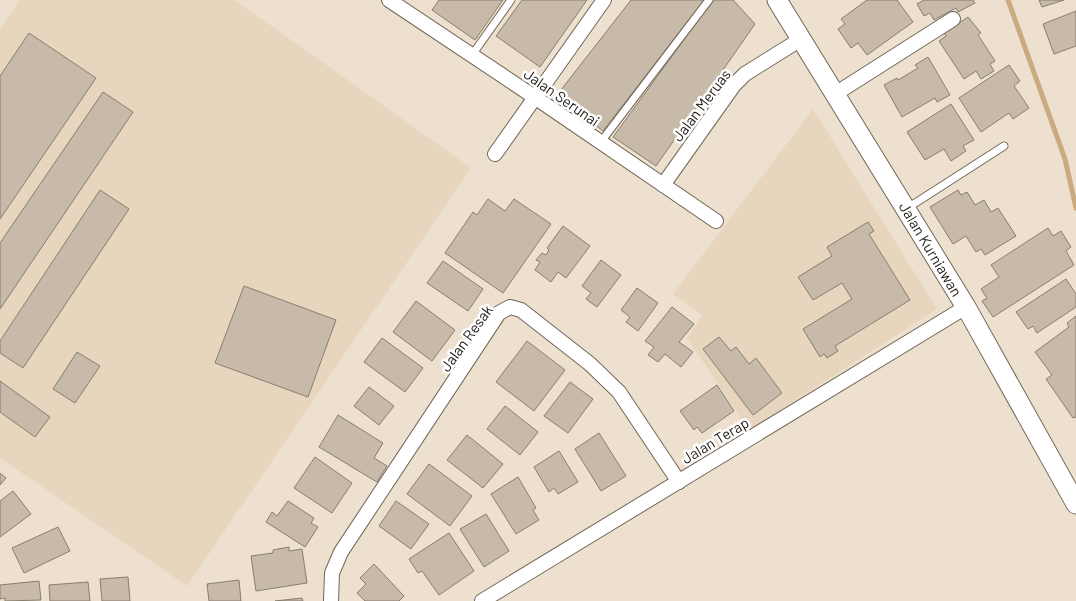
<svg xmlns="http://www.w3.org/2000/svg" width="1076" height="601" font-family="Barlow,sans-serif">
  <rect width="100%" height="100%" fill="#ede0cf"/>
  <!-- built -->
  <g fill="#e7d5be">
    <path d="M20 0H235L471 168 187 586 0 458V29Z"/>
    <path d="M813 109 937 309 749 430 687 338 702 315 673 294Z"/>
  </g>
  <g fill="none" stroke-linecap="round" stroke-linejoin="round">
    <!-- stream -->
    <path stroke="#caaa7e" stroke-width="5" d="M1008 0 1065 159 1076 208"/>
  </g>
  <!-- building -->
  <g fill="#c7baa9" stroke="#897d6d">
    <path d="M439 0H503L475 40 432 10Z"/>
    <path d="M522 0H587L540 67 496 36Z"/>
    <path d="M631 0H704L603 131 557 95Z"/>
    <path d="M713 0H733L755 24 656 166 613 137Z"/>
    <path d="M867 0H897L913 22 867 55 858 43 851 48 838 29 845 24 841 19Z"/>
    <path d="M924 0H973L975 3 958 12 956 8 934 20 930 13 924 16 917 4Z"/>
    <path d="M1039 0H1064L1042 7Z"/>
    <path d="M1076 11V46L1054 54 1043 24Z"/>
    <path d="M968 17 981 33 978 35 995 61 990 64 994 71 981 79 976 71 964 79 939 41 946 36 944 33Z"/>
    <path d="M29 33 96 78 0 219V76Z"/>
    <path d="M928 57 950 95 937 102 935 98 902 117 884 85 897 78 898 80 918 68 915 65Z"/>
    <path d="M1009 65 1020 81 1014 86 1029 108 1013 119 1009 113 981 132 959 98Z"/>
    <path d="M103 92 133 112 0 309V243Z"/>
    <path d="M951 104 974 140 963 146 966 151 951 161 944 149 925 160 907 132Z"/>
    <path d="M100 190 129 209 23 368 0 353V341Z"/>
    <path d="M958 190 961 195 967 192 975 205 984 200 991 212 998 208 1016 236 985 255 981 249 976 252 966 236 953 244 930 207Z"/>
    <path d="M488 199 505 211 514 199 551 224 503 293 445 253 473 212 477 215Z"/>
    <path d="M868 222 874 231 869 234 910 300 835 346 838 351 827 358 824 354 820 357 803 329 852 299 842 283 813 300 798 277 832 256 827 247Z"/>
    <path d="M563 226 590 246 566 278 558 272 551 282 535 270 540 262 536 260 542 253 546 255 549 250 547 248Z"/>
    <path d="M1048 228 1053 236 1061 231 1071 247 1066 251 1074 265 993 317 982 301 987 298 981 289 999 277 991 265Z"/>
    <path d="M601 260 621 275 597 307 586 299 591 293 582 286Z"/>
    <path d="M443 261 483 289 468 311 427 283Z"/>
    <path d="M1066 279 1076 294V307L1037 333 1033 326 1028 329 1016 312Z"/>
    <path d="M244 286 336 320 308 397 215 363Z"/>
    <path d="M637 288 658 303 638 331 626 322 630 317 621 310Z"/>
    <path d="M416 301 455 330 432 361 393 332Z"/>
    <path d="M672 307 694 324 679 342 693 352 681 367 665 354 658 362 648 355 654 347 645 341Z"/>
    <path d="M1076 316V417L1073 418 1046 379 1052 375 1035 352 1069 327 1067 323Z"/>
    <path d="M719 337 731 351 736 347 749 364 756 358 782 393 753 415 703 349Z"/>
    <path d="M382 338 423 368 405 392 364 362Z"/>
    <path d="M527 341 565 370 534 411 496 382Z"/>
    <path d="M77 352 100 366 75 403 53 389Z"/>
    <path d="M0 381 50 417 35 437 0 412Z"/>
    <path d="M570 382 593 399 568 433 544 416Z"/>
    <path d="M717 385 734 411 702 433 697 427 694 430 680 411Z"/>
    <path d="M369 387 394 406 379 425 354 406Z"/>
    <path d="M505 406 538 432 520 455 487 429Z"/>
    <path d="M338 415 383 443 374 458 387 466 377 482 319 447Z"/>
    <path d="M599 433 626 476 601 491 575 449Z"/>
    <path d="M467 435 503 464 483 488 447 460Z"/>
    <path d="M559 451 578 482 558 494 554 488 549 492 534 467Z"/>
    <path d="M315 457 352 483 332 513 294 488Z"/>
    <path d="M429 464 472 496 450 526 407 494Z"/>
    <path d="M0 473 6 478 0 485Z"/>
    <path d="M518 477 536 508 533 510 539 520 516 534 491 494Z"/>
    <path d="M13 491 31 514 0 537V501Z"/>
    <path d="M288 501 314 518 311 523 318 527 305 547 266 522 272 512 277 516Z"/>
    <path d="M396 501 429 524 411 549 379 526Z"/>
    <path d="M486 514 509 551 484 567 460 529Z"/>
    <path d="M58 527 70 551 24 573 12 548Z"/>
    <path d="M449 533 474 571 439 595 422 571 418 573 409 559Z"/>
    <path d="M289 547V551L302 549 307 583 256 591 251 556 273 553V550Z"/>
    <path d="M374 564 404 596 399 601H365L357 593 366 584 360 578Z"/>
    <path d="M128 577 130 601H102L100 579Z"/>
    <path d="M239 580 241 601H209L207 584Z"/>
    <path d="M39 581 41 600 5 601V598L0 599V585Z"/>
    <path d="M88 582 90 601H50L49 585Z"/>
    <path d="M302 598 303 601H275Z"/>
  </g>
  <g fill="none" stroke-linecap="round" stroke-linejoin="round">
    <!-- lane casing -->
    <g stroke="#726657" stroke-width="9">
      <g id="lane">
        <path d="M472 55 511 0"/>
        <path d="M600 143 709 0"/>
        <path d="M906 209 1004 146"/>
      </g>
    </g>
    <!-- street casing -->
    <g stroke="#726657" stroke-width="16">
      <g id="street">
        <path d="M389 0 536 98 716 221"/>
        <path d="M835 94 953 19"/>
        <path d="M495 154 604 0"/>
        <path d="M663 185 734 85 745 74 801 39"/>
        <path d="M331 601 332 573 341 552 499 313 510 307 521 310 590 364 619 392 679 482"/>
        <path d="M482 601 966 307"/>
      </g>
    </g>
    <!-- secondary casing -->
    <g stroke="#726657" stroke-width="21">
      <path id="secondary" d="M777 0 966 307 1076 504"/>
    </g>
    <!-- lane -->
    <use href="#lane" stroke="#fff" stroke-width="7"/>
    <!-- street -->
    <use href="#street" stroke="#fff" stroke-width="14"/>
    <!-- secondary -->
    <use href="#secondary" stroke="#fff" stroke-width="19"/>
  </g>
  <g text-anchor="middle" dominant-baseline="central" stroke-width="5" stroke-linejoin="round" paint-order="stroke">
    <!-- street labels -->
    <g font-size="15" fill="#1f1a14" stroke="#fff">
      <text transform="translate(562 97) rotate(35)">Jalan Serunai</text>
      <text transform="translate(701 105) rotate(-53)">Jalan Meruas</text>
      <text transform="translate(931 249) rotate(59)">Jalan Kurniawan</text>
      <text transform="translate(466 338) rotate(-54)">Jalan Resak</text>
      <text transform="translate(715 440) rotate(-31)">Jalan Terap</text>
    </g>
  </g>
</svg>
